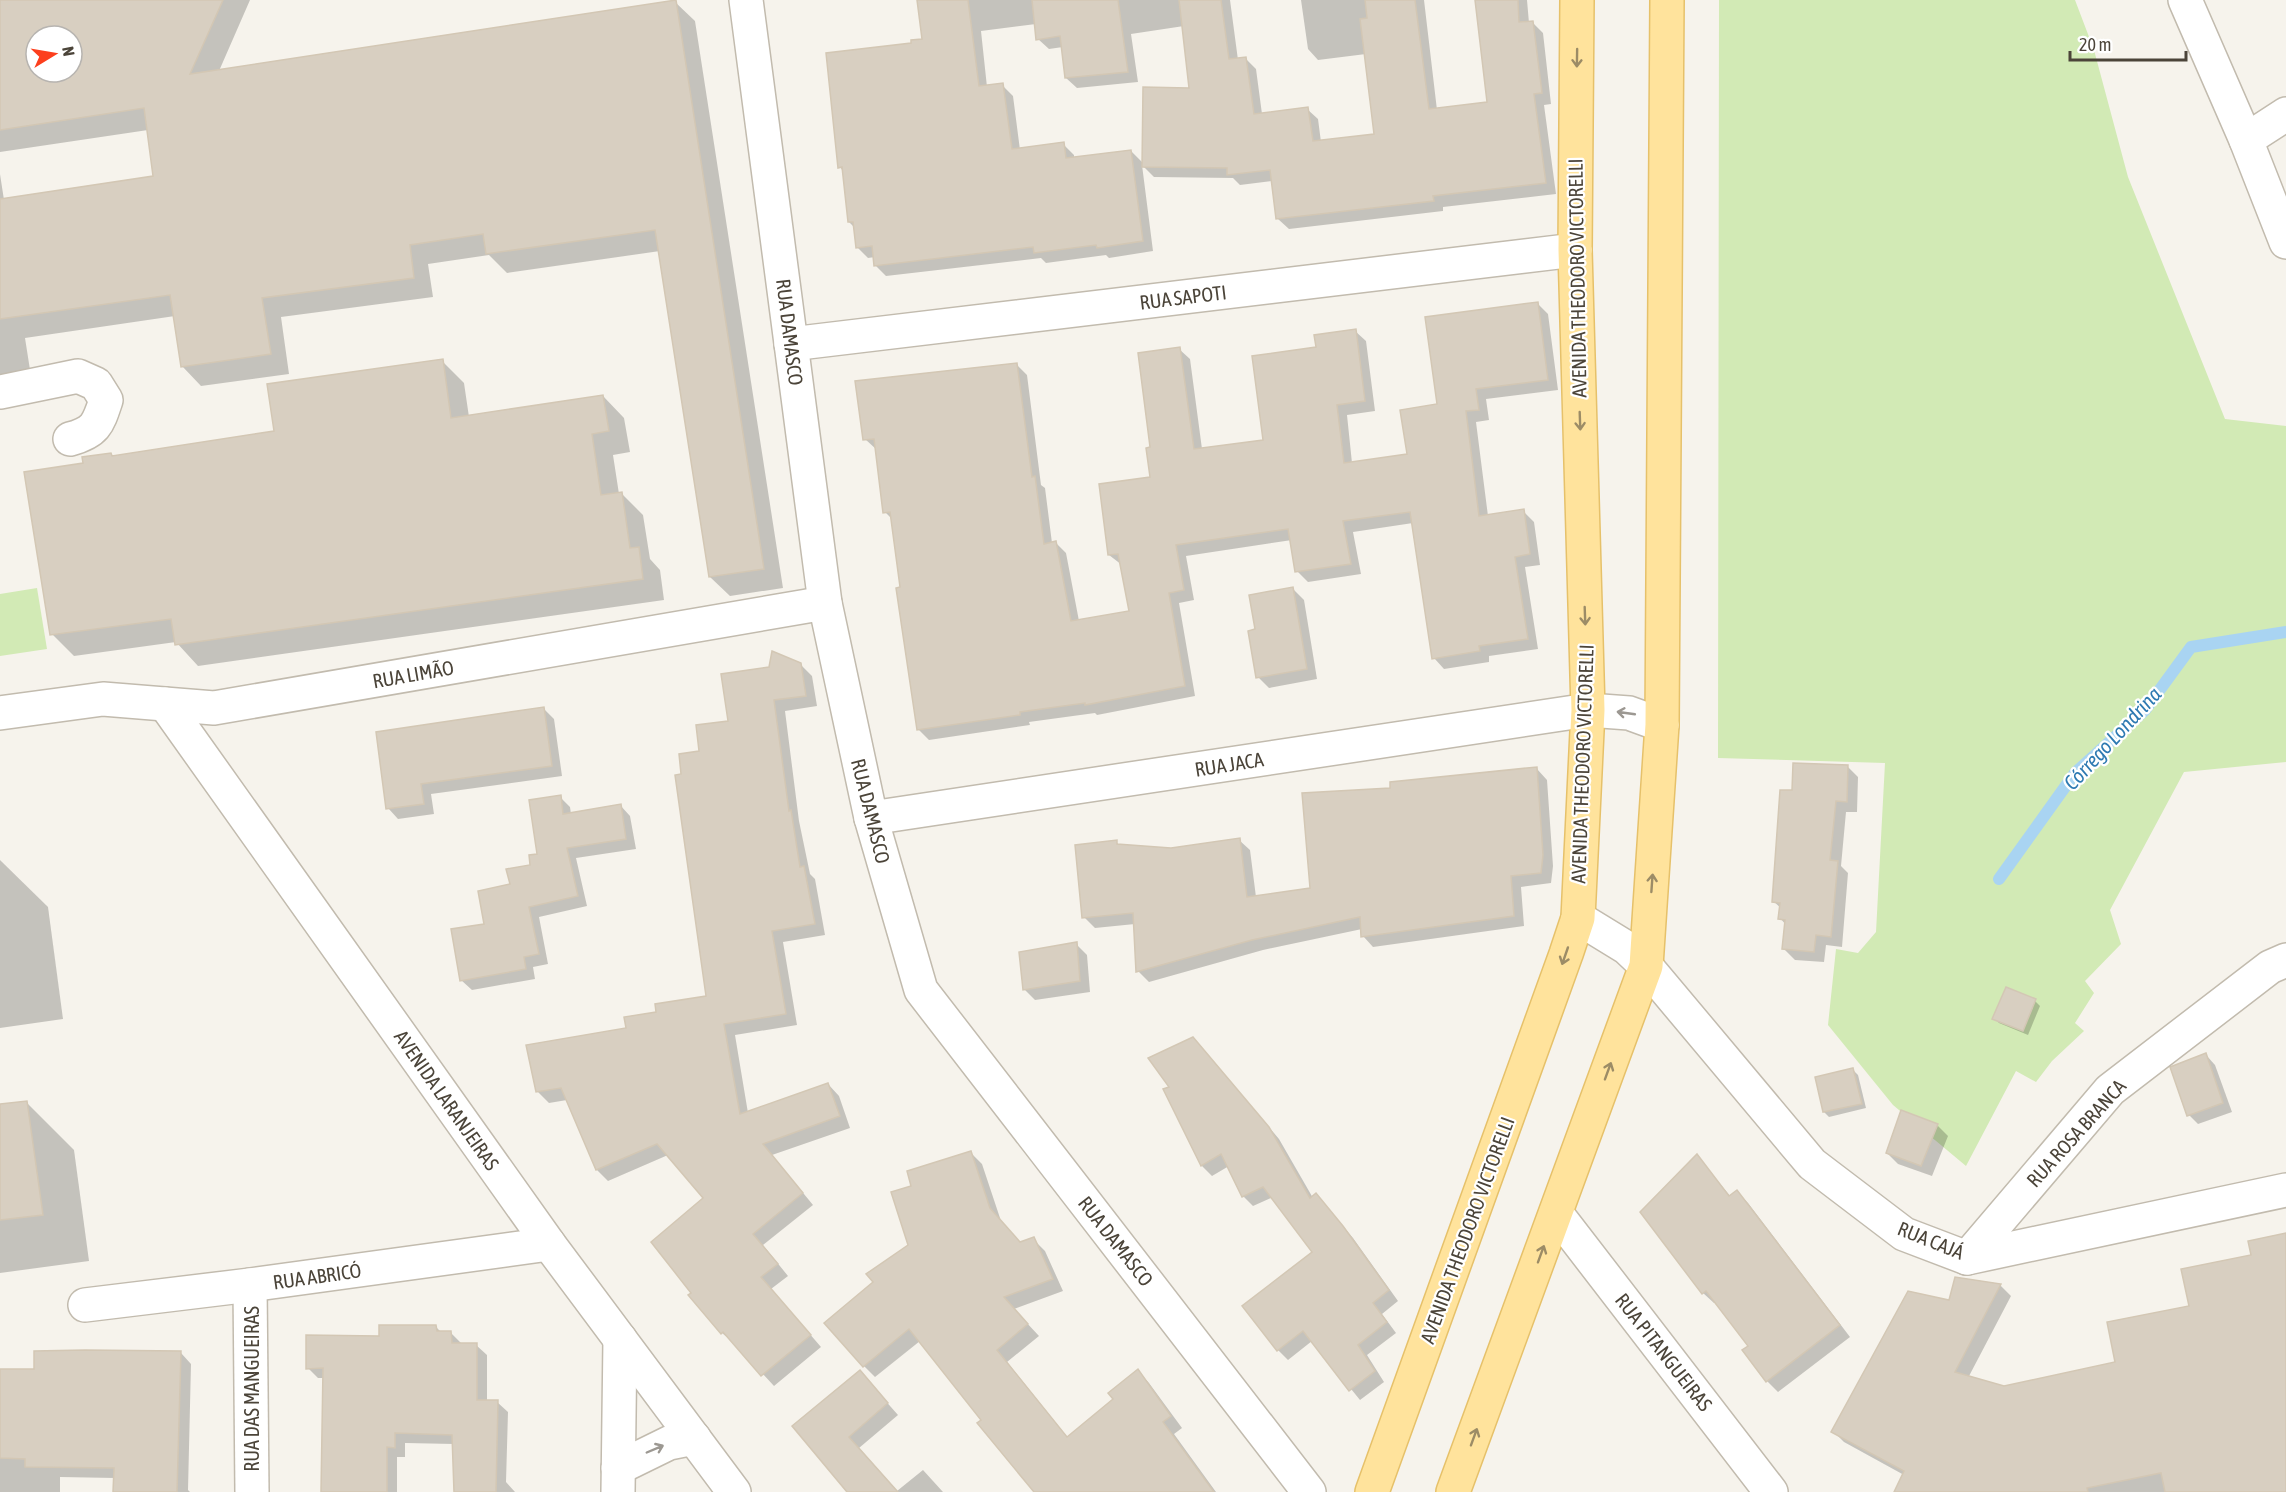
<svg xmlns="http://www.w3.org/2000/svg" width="2286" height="1492" font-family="'Asap Condensed',sans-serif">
  <rect width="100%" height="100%" fill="#f6f3ec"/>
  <!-- green -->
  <g fill="#d2eab5">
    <path d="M1719 0H2075L2094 50 2128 177 2225 419 2286 426V762L2184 772 2110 910 2121 944 2085 981 2094 993 2075 1023 2084 1031 2052 1061 2036 1082 2016 1071 1966 1166 1893 1105 1828 1025 1836 949 1858 953 1876 932 1885 763 1718 758Z"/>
    <path d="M37 588 47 649 0 656V594Z"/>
  </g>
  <!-- shadow -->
  <g fill="#0003" fill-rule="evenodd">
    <path d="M0 0H250L219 71 675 2 695 21 783 588 730 596 710 577 660 251 507 273 489 255 428 264 433 297 281 317 289 374 201 386 182 366 175 316 25 338 33 389 0 403V174L4 200 155 177 148 130 0 152ZM36 36H72V72H36Z"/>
    <path d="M919 0H1230L1238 60 1246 59 1256 69 1262 114 1307 109 1318 119 1321 142 1376 135 1366 54 1318 60 1308 49 1301 0H1424L1437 110 1489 103 1475 0H1527L1529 23 1532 22 1543 33 1551 104 1544 105 1556 194 1443 207V211L1289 229 1278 219 1273 181 1240 185 1233 178 1154 177 1142 165 1153 251 1109 258 1106 255 1046 263 1041 258 886 276 876 266 875 257 868 258 857 247 855 228 849 222 843 171 840 167 913 45 924 40ZM1036 24 1038 39 1049 49 1063 47 1066 78 1077 88 1138 82 1131 34 1184 26 1191 90 1144 164 1131 151 1074 159V155L1063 144 1020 150 1013 96 1002 85 987 87 981 31Z"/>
    <path d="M1537 303 1548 314 1558 390 1486 399 1489 420 1476 422 1488 516 1523 511 1534 522 1540 565 1525 567 1538 649 1489 656V662L1444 669 1434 658 1413 523 1353 532 1361 574 1308 582 1297 571 1292 540 1186 556 1194 600 1179 603 1195 696 1097 715 1095 713 1029 722 1030 725 929 740 918 729 893 520 885 512 877 450 865 439 1016 364 1027 375 1041 485 1045 488 1052 543H1056L1066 553 1079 621 1130 612 1122 565 1109 555 1152 478V449L1179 349 1190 359 1202 449 1265 441 1317 348 1355 331 1366 341 1375 411 1347 415 1352 463 1408 456 1438 406Z"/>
    <path d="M442 361 464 383 469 417 603 396 624 418 630 452 613 455 619 494 621 493 643 515 650 559 660 570 664 600 198 666 176 642 74 656 52 634 85 464 111 455 113 457 276 432Z"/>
    <path d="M1293 589 1304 600 1317 679 1269 688 1258 677 1256 631Z"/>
    <path d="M800 664 812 676 817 706 785 711 799 821 810 874 815 879 825 935 783 942 797 1025 735 1035 748 1113 828 1084 839 1096 850 1128 772 1155 813 1205 763 1245 788 1276 771 1289 821 1347 774 1386 734 1343 722 1333 693 1293 705 1199 668 1155 608 1181 597 1170 567 1100 549 1103 538 1092 528 1046 627 1029 658 1013 707 997 683 775 729 722Z"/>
    <path d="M543 708 554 719 562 776 431 794 434 814 398 819 388 808 378 734Z"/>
    <path d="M1847 766 1858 777 1857 812H1846L1841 866 1848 873 1842 947 1826 945 1824 962 1795 960 1784 949 1786 925 1780 918 1781 908 1773 901 1793 792Z"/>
    <path d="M1537 769 1547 780 1553 866 1551 883 1521 887 1524 926 1373 947 1363 936 1362 929 1263 950 1149 982 1138 971 1135 924 1095 928 1084 917 1116 842 1120 846 1171 850 1239 840 1250 850 1256 897 1311 889 1392 789Z"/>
    <path d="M560 797 570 807 571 814 620 805 630 816 636 849 576 858 587 906 539 917 548 964 533 967 535 979 472 990 461 980 486 925 511 885 532 866 539 855Z"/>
    <path d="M0 860 48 907 63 1019 0 1028Z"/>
    <path d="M1076 944 1087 955 1090 992 1035 1000 1024 989Z"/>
    <path d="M2035 1001 2040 1006 2028 1035 1999 1023 1994 1018Z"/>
    <path d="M1203 1049 1279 1139 1313 1198 1326 1206 1353 1238 1398 1301 1382 1314 1396 1333 1367 1355 1384 1382 1360 1400 1312 1341 1288 1360 1278 1350 1314 1252 1273 1197 1253 1206 1243 1196 1229 1166 1212 1176 1202 1166 1165 1090 1171 1088Z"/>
    <path d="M2206 1055 2215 1065 2232 1112 2198 1124 2189 1115Z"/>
    <path d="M1853 1070 1858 1075 1866 1108 1829 1117 1824 1112Z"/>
    <path d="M27 1103 74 1150 89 1261 0 1273V1106Z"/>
    <path d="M1937 1125 1948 1136 1932 1176 1898 1164 1887 1153Z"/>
    <path d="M971 1153 982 1164 1001 1221 1021 1244 1033 1239 1045 1251 1063 1291 1014 1309 1039 1336 1007 1362 1068 1438 1115 1399 1138 1371 1149 1383 1182 1428 1174 1434 1216 1492H1036L983 1420 920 1341 875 1377 864 1366 875 1283 909 1246 913 1187Z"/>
    <path d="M1697 1156 1731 1197 1737 1192 1748 1203 1850 1337 1778 1392 1767 1381 1750 1346 1716 1302 1714 1303 1703 1293Z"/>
    <path d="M2286 1235V1492H1895L1904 1475 1844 1442 1833 1431 1950 1302 2000 1285 2011 1296 1968 1378 2004 1388 2117 1364 2190 1307 2253 1256Z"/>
    <path d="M436 1327 442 1333H451L461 1343 476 1345 487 1355V1402H497L508 1412 506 1482 515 1492H455L454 1444 405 1443V1457H397V1492H323L325 1378H318L308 1368 381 1338Z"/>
    <path d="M181 1353 191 1364 188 1490 190 1492H114L115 1478 60 1477V1492H0V1370L36 1371Z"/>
    <path d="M860 1372 898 1415 859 1448 897 1491 923 1470 943 1492H853L832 1471Z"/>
  </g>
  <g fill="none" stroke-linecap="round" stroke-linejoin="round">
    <!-- stream -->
    <path stroke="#a9d4f2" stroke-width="12" d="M1999 879 2075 773 2145 710 2191 647 2286 632"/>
  </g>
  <!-- building -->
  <g fill="#d8cfc1" stroke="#d3c7b4" stroke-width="1.5" fill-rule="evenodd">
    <path d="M0 0H223L190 74 676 0 764 569 709 577 655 230 486 254 483 234 410 245 414 278 262 298 271 354 181 367 170 295 0 319V199L153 176 144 108 0 130ZM36 36H72V72H36Z"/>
    <path d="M917 0H968L979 86 1003 83 1012 149 1064 142 1066 158 1131 150 1143 241 1097 248 1096 245 1034 253 1033 247 874 266 872 246 856 248 853 222H848L842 167 838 168 826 53 911 43V40L922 39Z"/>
    <path d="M1032 0H1118L1128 72 1065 78 1060 36 1036 40Z"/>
    <path d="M1179 0H1221L1229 59 1246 57 1254 114 1308 107 1313 141 1374 134 1360 19 1367 18 1365 0H1415L1429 109 1487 102 1475 0H1518L1519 22 1533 21 1542 93 1534 94 1546 183 1433 196 1434 201 1276 219 1270 170 1227 175V168L1142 167 1143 87 1189 88Z"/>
    <path d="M1538 302 1548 380 1476 389 1479 410 1466 411 1479 516 1524 509 1530 554 1515 557 1528 639 1479 646 1480 651 1432 659 1410 512 1343 521 1351 564 1295 572 1288 529 1176 545 1184 590 1169 593 1185 686 1085 705V703L1020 712V715L917 730 896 588 900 587 890 512 883 513 874 439 863 440 855 381 1017 363 1032 477 1035 476 1044 544 1056 541 1071 621 1129 611 1118 554 1108 555 1099 484 1150 477 1146 448 1150 447 1138 353 1180 347 1194 449 1263 440 1252 356 1316 347 1314 335 1356 329 1365 401 1337 405 1344 463 1407 454 1400 410 1437 404 1425 317Z"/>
    <path d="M443 359 451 418 603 395 609 431 592 434 601 495 622 492 630 548 639 547 643 579 175 645 171 619 50 635 24 472 83 463 82 457 111 453 112 456 274 431 267 384Z"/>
    <path d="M1293 587 1307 669 1256 678 1248 631 1255 629 1249 595Z"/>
    <path d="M772 651 801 663 806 696 774 700 789 811 791 810 800 867 804 866 815 924 772 931 786 1014 724 1024 740 1114 828 1083 840 1116 763 1144 803 1193 753 1234 778 1264 761 1277 811 1335 761 1376 723 1332 721 1334 688 1295 691 1293 651 1242 703 1198 657 1144 596 1170 561 1088 536 1092 526 1045 626 1028 624 1017 656 1012 655 1004 706 996 675 775 681 774 679 754 699 751 696 725 728 721 721 674 769 667Z"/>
    <path d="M544 707 552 766 421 784 424 804 386 809 376 732Z"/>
    <path d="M1793 763 1848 765 1847 802 1836 801 1830 860 1838 861 1831 937 1816 935 1814 952 1782 949 1785 920 1778 919 1780 903 1772 902 1780 790H1792Z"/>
    <path d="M1537 767 1543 855 1541 873 1511 876 1514 916 1361 937 1360 917 1252 940 1136 972 1133 913 1082 918 1075 845 1117 840V844L1171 848 1240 838 1247 897 1310 888 1302 793 1390 788V782Z"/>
    <path d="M561 795 563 814 621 804 626 839 567 848 578 896 529 907 539 954 524 957 526 969 460 981 451 929 484 924 478 891 510 884 506 869 530 865 529 855 537 854 529 800Z"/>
    <path d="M1077 942 1080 981 1023 990 1019 952Z"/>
    <path d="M2006 987 2036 999 2023 1031 1992 1019Z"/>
    <path d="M1193 1037 1269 1127 1310 1198 1316 1193 1343 1226 1389 1290 1373 1303 1387 1322 1358 1345 1375 1371 1349 1391 1303 1331 1277 1351 1242 1306 1312 1252 1263 1187 1242 1197 1221 1154 1201 1166 1163 1089 1169 1087 1148 1058Z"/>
    <path d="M2206 1053 2223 1103 2187 1116 2170 1067Z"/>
    <path d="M1853 1068 1862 1104 1823 1112 1815 1077Z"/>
    <path d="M27 1101 43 1215 0 1220V1104Z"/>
    <path d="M1901 1110 1938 1124 1921 1166 1886 1153Z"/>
    <path d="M971 1151 990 1208 1020 1242 1034 1237 1053 1279 1004 1297 1028 1324 997 1350 1067 1437 1113 1399 1108 1393 1138 1369 1171 1416 1163 1422 1214 1492H1034L977 1423 981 1420 909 1329 863 1367 824 1323 873 1282 866 1274 908 1245 891 1192 911 1186 907 1171Z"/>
    <path d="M1697 1154 1729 1196 1737 1190 1840 1325 1766 1382 1742 1350 1748 1346 1706 1291 1702 1294 1640 1212Z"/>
    <path d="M2286 1233V1492H2165L2161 1473 2087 1488 2088 1492H1894L1904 1471 1831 1432 1908 1291 1949 1300 1955 1277 2001 1284 1955 1372 2004 1386 2115 1362 2107 1322 2189 1306 2181 1269 2251 1255 2248 1241Z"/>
    <path d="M379 1325H436L437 1331H451L452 1343H477V1400H498L496 1492H454L452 1435 395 1433V1448L387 1447V1492H321L323 1368 306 1369V1335L379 1336Z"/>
    <path d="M85 1350 181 1351 177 1492H113L114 1468 25 1467V1459L0 1458V1369H34V1351Z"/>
    <path d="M860 1370 888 1403 849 1437 898 1492H847L792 1426Z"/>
  </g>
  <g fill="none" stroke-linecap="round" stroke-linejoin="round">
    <!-- minor casing -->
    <g stroke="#c2bbae" stroke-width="36">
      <g id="minor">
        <path d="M746 0 825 603 871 818 921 990 1309 1492"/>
        <path d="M2185 0 2246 140 2286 242"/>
        <path d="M2246 140 2286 114"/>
        <path d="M791 344 1575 250"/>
        <path d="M0 392 78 376 96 384 106 400C98 424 96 432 70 439"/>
        <path d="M165 704 549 1244 734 1492"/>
        <path d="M0 713 103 699 214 708 825 603"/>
        <path d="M871 818 1588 710 1629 713 1662 725"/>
        <path d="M1578 918 1627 948 1646 966 1812 1164 1904 1234 1967 1258 2286 1190"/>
        <path d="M1556 1213 1771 1492"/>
        <path d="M1967 1258 2110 1090 2270 967 2286 960"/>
        <path d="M250 1285 252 1492"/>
        <path d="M85 1305 250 1285 549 1244"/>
        <path d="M618 1468 669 1443 694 1438"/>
        <path d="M618 1492 620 1339"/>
      </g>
    </g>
    <!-- major casing -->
    <g stroke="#e6c16a" stroke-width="36">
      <g id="major">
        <path d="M1372 1492 1566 954 1578 918 1588 710 1575 250 1577 0"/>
        <path d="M1453 1492 1646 966 1662 725 1667 0"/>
      </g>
    </g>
    <!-- minor -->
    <use href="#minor" stroke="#fff" stroke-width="33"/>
    <!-- major -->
    <use href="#major" stroke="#ffe39c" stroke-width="33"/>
  </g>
  <!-- one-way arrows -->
  <defs><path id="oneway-shaft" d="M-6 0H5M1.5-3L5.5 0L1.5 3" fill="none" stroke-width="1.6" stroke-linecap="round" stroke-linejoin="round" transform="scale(1.5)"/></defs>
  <g stroke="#9c8c66">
    <use href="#oneway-shaft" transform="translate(1577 58) rotate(91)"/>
    <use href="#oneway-shaft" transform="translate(1580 421) rotate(88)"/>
    <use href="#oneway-shaft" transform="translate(1585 616) rotate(88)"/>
    <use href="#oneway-shaft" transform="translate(1652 883) rotate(-86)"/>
    <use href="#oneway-shaft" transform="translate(1565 956) rotate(109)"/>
    <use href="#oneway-shaft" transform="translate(1608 1071) rotate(-70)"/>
    <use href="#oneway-shaft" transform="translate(1541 1254) rotate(-70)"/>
    <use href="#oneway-shaft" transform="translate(1474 1437) rotate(-70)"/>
  </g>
  <g stroke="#9c9892">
    <use href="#oneway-shaft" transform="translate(1626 713) rotate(-172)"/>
    <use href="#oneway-shaft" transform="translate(655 1449) rotate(-23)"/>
  </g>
  <g text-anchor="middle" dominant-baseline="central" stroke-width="4.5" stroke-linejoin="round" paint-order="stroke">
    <!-- street labels -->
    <g font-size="20" fill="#4b4439" stroke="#fff">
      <text transform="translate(1577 278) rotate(-91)">AVENIDA THEODORO VICTORELLI</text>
      <text transform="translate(1183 297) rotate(-7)">RUA SAPOTI</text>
      <text transform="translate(790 332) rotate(83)">RUA DAMASCO</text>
      <text transform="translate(413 674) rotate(-10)">RUA LIMÃO</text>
      <text transform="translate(1229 764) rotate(-9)">RUA JACA</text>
      <text transform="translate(1582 764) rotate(-88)">AVENIDA THEODORO VICTORELLI</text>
      <text transform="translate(871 811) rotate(76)">RUA DAMASCO</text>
      <text transform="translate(447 1100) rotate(55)">AVENIDA LARANJEIRAS</text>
      <text transform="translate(2076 1133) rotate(-48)">RUA ROSA BRANCA</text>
      <text transform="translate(1467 1230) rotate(-70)">AVENIDA THEODORO VICTORELLI</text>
      <text transform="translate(1931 1240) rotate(22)">RUA CAJÁ</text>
      <text transform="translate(1116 1241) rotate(52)">RUA DAMASCO</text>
      <text transform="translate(317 1276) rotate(-8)">RUA ABRICÓ</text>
      <text transform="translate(1664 1352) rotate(52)">RUA PITANGUEIRAS</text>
      <text transform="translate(251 1389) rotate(-90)">RUA DAS MANGUEIRAS</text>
    </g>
    <!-- water labels -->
    <g font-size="21" font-style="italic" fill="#2e7ab2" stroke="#fff">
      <text transform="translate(2112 738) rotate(-47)">Córrego Londrina</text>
    </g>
  </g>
  <!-- north arrow -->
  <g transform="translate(54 54) rotate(79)"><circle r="28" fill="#ffffff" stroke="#b7b4b0" stroke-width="1.5"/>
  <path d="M0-4.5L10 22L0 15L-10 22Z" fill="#fc3f1d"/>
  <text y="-9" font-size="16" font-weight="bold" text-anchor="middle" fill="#4b4439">N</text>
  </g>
  <!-- scale -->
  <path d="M2070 51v9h116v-9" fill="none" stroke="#4b4439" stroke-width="3"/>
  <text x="2079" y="51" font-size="18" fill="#4b4439" stroke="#ffffff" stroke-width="4.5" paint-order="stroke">20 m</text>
</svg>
